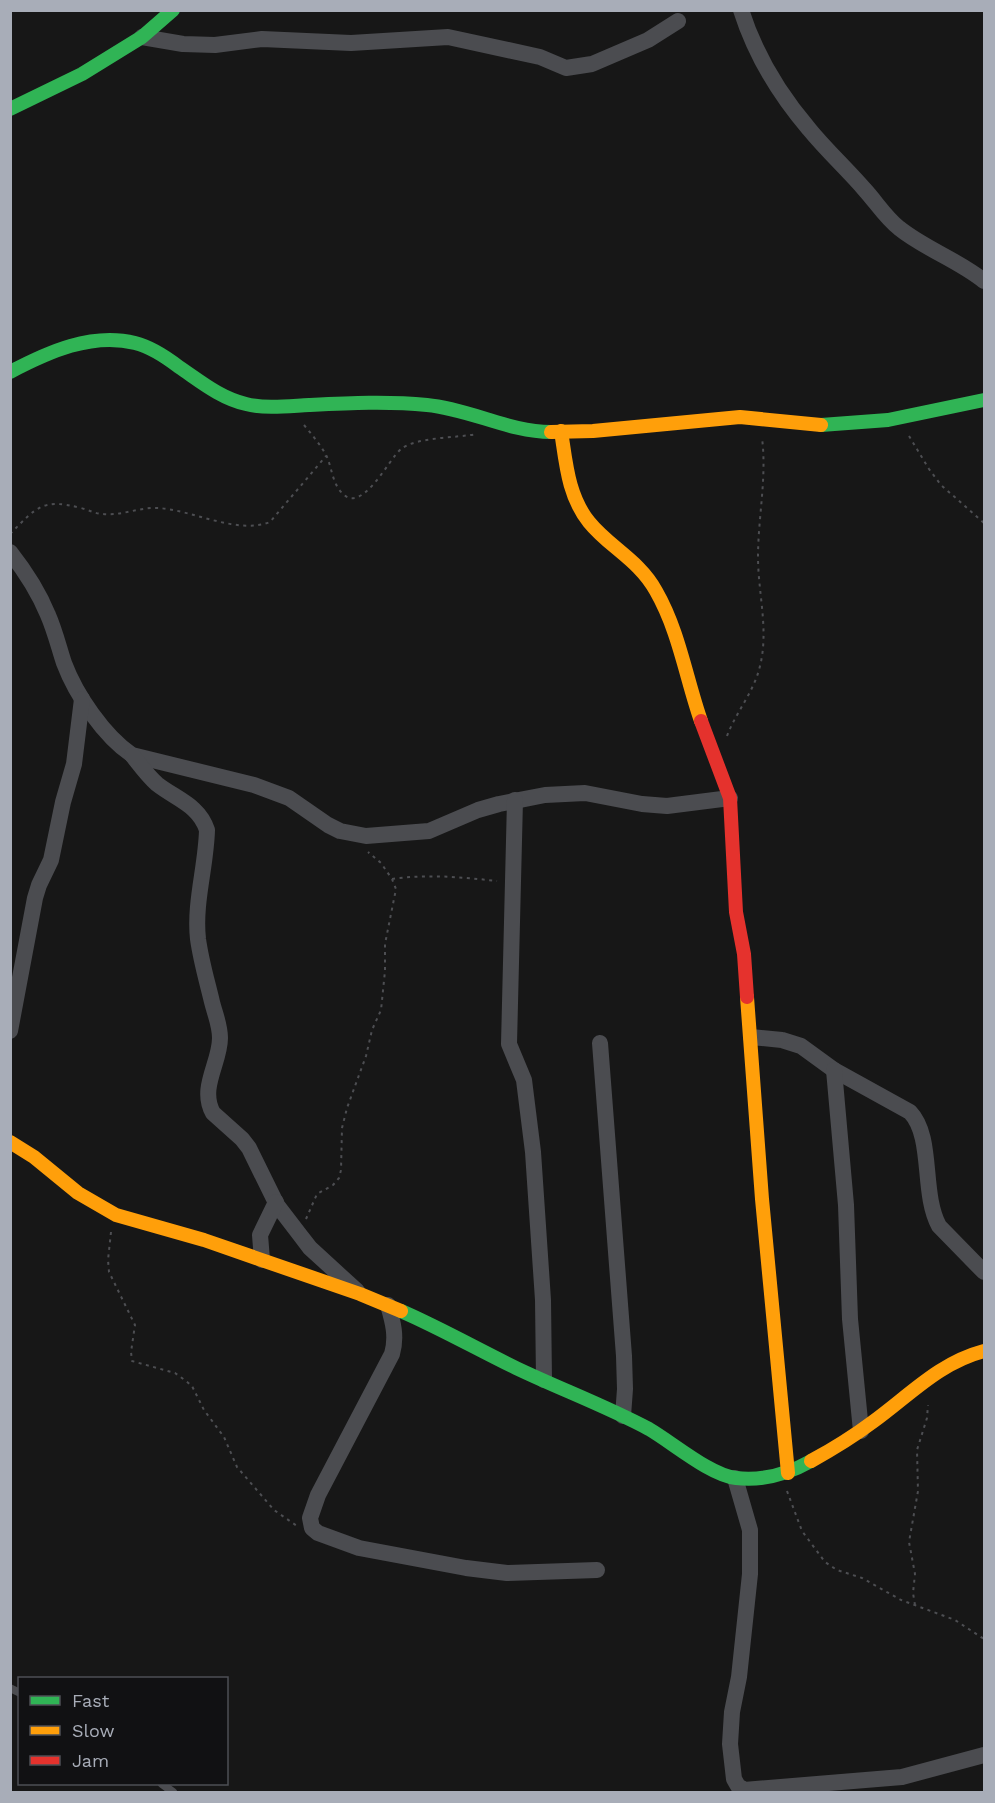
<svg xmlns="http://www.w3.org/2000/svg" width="995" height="1803" font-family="'Work Sans',sans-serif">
  <rect width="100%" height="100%" fill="#171717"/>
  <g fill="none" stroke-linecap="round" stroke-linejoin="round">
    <!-- path -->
    <g stroke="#4d4e52" stroke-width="2" stroke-dasharray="3 4.5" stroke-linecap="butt">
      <path d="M304 425C312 435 320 444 326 455 332 467 332 483 342 493 362 515 388 460 401 449 416 437 456 438 477 434"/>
      <path d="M909 436 929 469 941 485 984 523"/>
      <path d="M10 534C37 507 42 498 81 508 89 510 96 514 103 514 122 516 139 507 158 508 193 510 237 535 270 522L326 456"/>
      <path d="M727 736C736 712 754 692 760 666 769 630 758 593 758 557 758 518 767 477 762 438"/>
      <path d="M392 879C428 874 461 877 497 881"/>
      <path d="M306 1219 317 1194 333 1185 339 1178 341 1170 342 1128 347 1108 366 1056 372 1030 381 1010 385 971V944L396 889 392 879 381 863 368 852"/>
      <path d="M111 1232 108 1260 109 1272 135 1325 131 1352 132 1361 175 1373 186 1381 192 1386 204 1410 224 1437 237 1467 274 1510 297 1526"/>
      <path d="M787 1491 802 1531 825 1562 837 1570 862 1578 901 1600 955 1620 984 1639"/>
      <path d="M915 1605 913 1593 915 1574 909 1542 918 1491 917 1450 927 1418 928 1405"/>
    </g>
    <!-- lane -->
    <g stroke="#4b4c50" stroke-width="8">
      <path d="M10 1688 20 1693"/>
      <path d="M162 1784 173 1792"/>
    </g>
    <!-- street -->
    <g stroke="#4b4c50" stroke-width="16">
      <path d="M741 10C755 54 779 94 809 129 827 151 847 169 865 190 876 202 886 218 899 228 925 249 958 260 984 281"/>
      <path d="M142 37 183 44 215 45 262 39 351 43 448 37 540 57 566 68 592 64 648 40 678 21"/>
      <path d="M10 552C25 571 39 593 48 615 55 631 59 648 64 663 76 695 104 736 132 755L254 785 289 798 328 825 340 831 366 836 429 831 478 810 499 804 545 795 585 793 642 804 667 806 730 798"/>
      <path d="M132 755C140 765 147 775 157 784 176 799 199 805 207 830 206 867 194 903 198 939 201 961 207 981 212 1002 215 1014 220 1025 220 1038 220 1063 199 1088 213 1113L242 1139 249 1148 277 1205 300 1235 310 1248 357 1291"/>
      <path d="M515 800 509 1044 524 1080 533 1152 543 1300 544 1380"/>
      <path d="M10 1031 35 898 39 885 51 860 63 802 74 764 82 699"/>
      <path d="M751 1037 782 1040 801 1046 834 1070 910 1112C934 1137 921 1193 939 1226L984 1272"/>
      <path d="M600 1043 624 1356 625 1389 623 1416"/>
      <path d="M834 1070 846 1205 850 1319 861 1431"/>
      <path d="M262 1260 260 1235 276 1202"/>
      <path d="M388 1305C393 1322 397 1337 392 1354L318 1495 310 1518 312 1528 318 1533 359 1548 466 1568 507 1573 597 1570"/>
      <path d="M735 1478 750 1530V1574L739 1677 732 1712 730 1744 734 1779 738 1786 744 1790 902 1777 984 1755"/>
    </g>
    <!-- fast -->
    <g stroke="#30b455" stroke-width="14">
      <path d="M10 109 82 74 142 37 173 10"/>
      <path d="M10 372C48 352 92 332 135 343 151 347 166 357 179 367 200 381 220 398 246 404 266 409 289 406 309 405 349 403 388 401 427 405 470 409 509 432 551 432"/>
      <path d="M821 425 888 420 984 400"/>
      <path d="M401 1311C440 1328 477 1349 516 1368 560 1389 606 1406 649 1429 673 1443 710 1475 736 1478 763 1481 788 1474 811 1461"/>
    </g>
    <!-- slow -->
    <g stroke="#ff9f0a" stroke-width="14">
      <path d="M561 431C566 463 568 496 589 522 609 547 639 560 656 591 679 631 686 678 701 721"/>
      <path d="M551 432 593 431 740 417 821 425"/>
      <path d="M747 997 762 1199 788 1473"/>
      <path d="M10 1142 34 1157 78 1193 116 1215 204 1240 360 1294 401 1311"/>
      <path d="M811 1461C833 1449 854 1436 874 1421 911 1394 939 1363 984 1351"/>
    </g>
    <!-- jam -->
    <path stroke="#e5322d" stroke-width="14" d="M701 721 730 798 736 912 744 954 747 997"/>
  </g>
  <!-- border -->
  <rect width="995" height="1803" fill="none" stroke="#a8adb8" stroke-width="24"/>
  <!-- legend -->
  <rect x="18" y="1677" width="210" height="108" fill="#111113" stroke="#4d4f55" stroke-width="1.5"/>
  <rect x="30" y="1696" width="30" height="9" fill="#30b455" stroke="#4d4f55" stroke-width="1.5"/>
  <text x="72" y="1707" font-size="18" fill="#a8adb8">Fast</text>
  <rect x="30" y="1726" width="30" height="9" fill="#ff9f0a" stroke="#4d4f55" stroke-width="1.5"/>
  <text x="72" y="1737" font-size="18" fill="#a8adb8">Slow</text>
  <rect x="30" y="1756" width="30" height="9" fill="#e5322d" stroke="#4d4f55" stroke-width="1.5"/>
  <text x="72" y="1767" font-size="18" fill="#a8adb8">Jam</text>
</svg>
